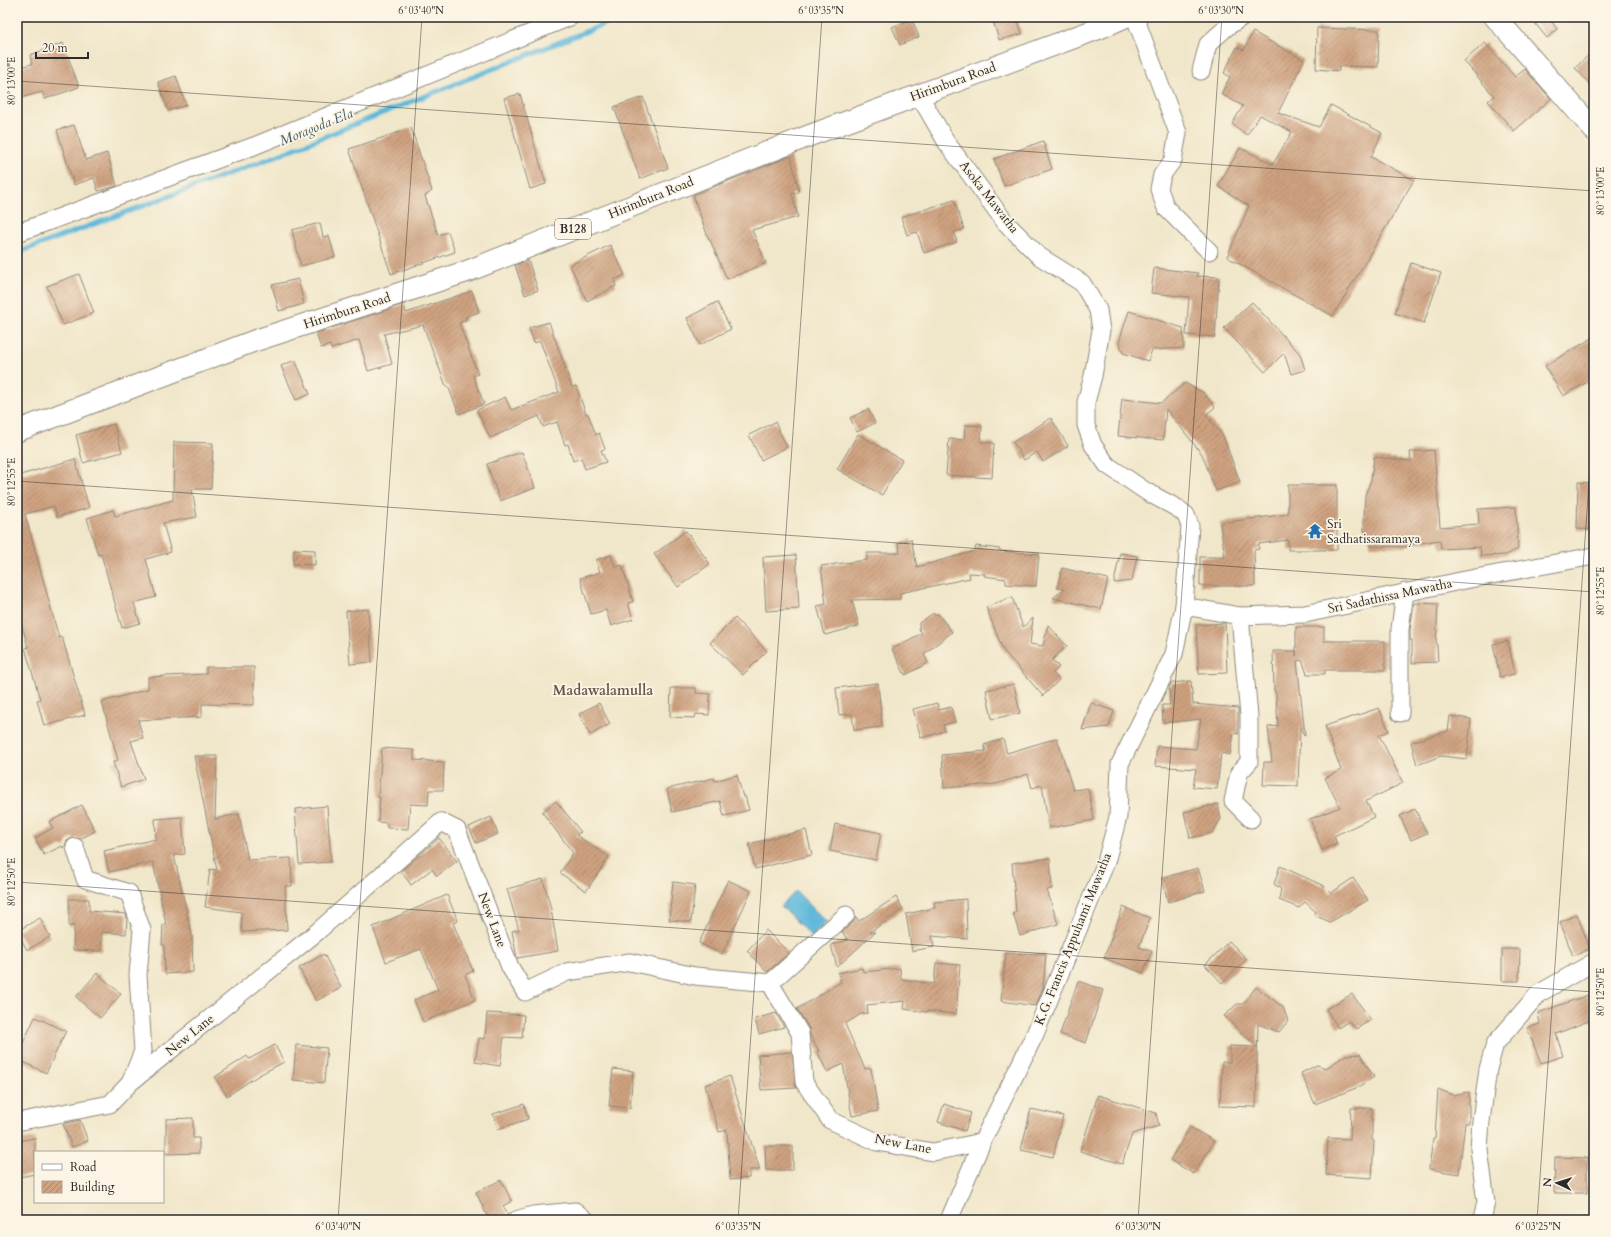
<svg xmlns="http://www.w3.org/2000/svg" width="1611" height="1237" font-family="Cardo,serif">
  <defs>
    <pattern id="building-hatch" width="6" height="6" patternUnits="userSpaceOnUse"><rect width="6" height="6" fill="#cfa280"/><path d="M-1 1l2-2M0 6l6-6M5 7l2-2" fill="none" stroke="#a88469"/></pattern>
  </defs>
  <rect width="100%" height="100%" fill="#fcf5e5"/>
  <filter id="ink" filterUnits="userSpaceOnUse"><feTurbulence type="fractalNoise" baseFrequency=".025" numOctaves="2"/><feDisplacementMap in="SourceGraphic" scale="8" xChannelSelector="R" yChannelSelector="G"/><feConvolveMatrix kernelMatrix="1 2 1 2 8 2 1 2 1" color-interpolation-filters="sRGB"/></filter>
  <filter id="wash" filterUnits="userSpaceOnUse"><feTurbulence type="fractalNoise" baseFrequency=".012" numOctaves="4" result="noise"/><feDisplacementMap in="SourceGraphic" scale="16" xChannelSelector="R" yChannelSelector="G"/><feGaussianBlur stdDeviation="0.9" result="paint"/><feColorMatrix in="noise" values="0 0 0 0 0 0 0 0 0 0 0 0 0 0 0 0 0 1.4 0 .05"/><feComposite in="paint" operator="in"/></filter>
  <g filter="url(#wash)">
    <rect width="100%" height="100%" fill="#f0e6c9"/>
    <!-- water -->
    <path fill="#5cb7da" stroke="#447182" d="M796 891 827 922 812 937 781 906Z"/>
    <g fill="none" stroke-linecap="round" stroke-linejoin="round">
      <!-- stream -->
      <path stroke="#5cb7da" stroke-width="5" d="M17 253 271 158 622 17"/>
    </g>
    <g id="blocks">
      <!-- building -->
      <g fill="url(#building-hatch)">
        <path d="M992 17H1017L1022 34 999 40Z"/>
        <path d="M1530 17H1548L1557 29 1547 38Z"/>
        <path d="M912 19 919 37 900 45 892 27Z"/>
        <path d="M1317 28 1379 30 1378 67 1339 66V71L1316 69Z"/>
        <path d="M1253 32 1304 60 1278 113 1319 127 1331 105 1382 133 1371 157 1414 180 1333 316 1227 257 1249 206 1218 186 1240 148 1273 164 1292 132 1260 115 1247 135 1232 124 1243 106 1221 94 1230 77 1224 73 1237 47 1244 50Z"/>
        <path d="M63 43 79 87 45 99 42 92 17 99V68L32 64 30 55Z"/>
        <path d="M1485 43 1515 77 1525 69 1551 99 1514 131 1488 101 1494 96 1464 61Z"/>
        <path d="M1594 50V88L1575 68Z"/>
        <path d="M176 76 186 105 168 111 158 82Z"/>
        <path d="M520 94 546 184 530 189 504 98Z"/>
        <path d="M643 97 668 168 640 179 614 107Z"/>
        <path d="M74 125 86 160 107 153 117 186 98 191 94 178 74 185 57 130Z"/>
        <path d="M411 128 432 191 425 196 438 235 448 232 455 252 391 274 349 149Z"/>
        <path d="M1043 141 1052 169 1004 186 994 159Z"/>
        <path d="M791 156 799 192 792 194 798 217 752 230 766 263 727 279 710 240H709L693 195Z"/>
        <path d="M954 200 964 229 954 232 957 242 924 253 917 232 907 235 901 217Z"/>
        <path d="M320 223 323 237 329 236 335 257 301 266 292 230Z"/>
        <path d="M610 245 625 275 614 280 616 286 587 301 570 265Z"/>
        <path d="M528 260 538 290 525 295 515 265Z"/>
        <path d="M1411 263 1441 273 1424 323 1395 313Z"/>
        <path d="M1154 268 1198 273 1197 276 1219 277 1215 337 1186 335 1189 297 1151 293Z"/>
        <path d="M79 274 94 313 63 325 47 286Z"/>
        <path d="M298 279 304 304 279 311 272 285Z"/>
        <path d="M472 291 479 312 465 317 466 320 459 323 478 374 473 376 484 404 459 414 448 386H446L423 325 384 334 392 364 368 371 359 340 331 349 330 345 321 348 316 333 404 304 406 313Z"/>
        <path d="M717 302 731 329 700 345 687 318Z"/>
        <path d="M1252 302 1300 354 1305 370 1291 374 1284 353 1265 372 1224 328Z"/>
        <path d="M1129 311 1183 328 1184 348 1152 350 1148 361 1123 353 1119 342Z"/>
        <path d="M549 322 572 387 576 386 586 414H588L596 435 599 433 605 449 601 450 606 462 585 469 581 458 573 461 568 444 565 445 557 422 543 427 539 416 490 438 477 410 505 397 511 410 559 392 540 341 534 343 529 328Z"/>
        <path d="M1594 337V378L1563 396 1545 366Z"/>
        <path d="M295 360 310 394 296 400 281 366Z"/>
        <path d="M1185 383 1204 393 1215 407 1206 415 1223 436 1240 482 1216 491 1202 454 1166 409 1163 440 1118 436 1122 399 1161 403Z"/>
        <path d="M868 409 875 423 857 432 850 418Z"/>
        <path d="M1051 418 1068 446 1043 462 1037 452 1024 460 1013 442Z"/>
        <path d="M775 422 787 447 761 460 749 435Z"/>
        <path d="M114 424 122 452 83 463 76 435Z"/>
        <path d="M965 425 982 426 981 442 994 443 992 478 946 475 949 439 964 440Z"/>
        <path d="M858 434 902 460 882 495 837 469Z"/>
        <path d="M174 442 213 443 211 489H192L197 517 163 523 171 552 146 559 156 597 134 603 140 623 122 628 101 554 98 555 87 518 113 510 115 516 173 500Z"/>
        <path d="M1434 450 1440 527 1479 524 1478 509 1516 507 1518 549 1506 555 1481 556 1480 547 1441 549 1440 540 1407 545V547L1370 546V534L1364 531V520L1365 495 1371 480 1374 457 1411 461 1410 452Z"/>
        <path d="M522 452 535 488 500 501 487 464Z"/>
        <path d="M75 459 89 508 57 517 54 506 25 514 59 638 62 637 85 715 44 726 37 700 40 699 25 648 28 647 17 608V476Z"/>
        <path d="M1578 482 1594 483V530L1577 529Z"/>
        <path d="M1288 485H1337V550H1288V540L1258 544 1259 549 1254 550 1255 586H1200V557H1225L1220 523 1288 514Z"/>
        <path d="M686 531 710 564 678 587 654 554Z"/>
        <path d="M911 539 917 567 975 551 976 546 1000 549V551L1039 554 1036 586 1006 584V579L984 576 985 574 969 573 970 578 900 593V599L852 600 859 626 825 635 817 606 826 604 821 566 867 560V553H900L898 543Z"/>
        <path d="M294 549 315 550V565L293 564Z"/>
        <path d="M1120 553 1137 556 1132 581 1114 583Z"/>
        <path d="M611 555 615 567 622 565 633 602 628 603 633 619 611 626 606 610 591 614 580 578 600 572 596 560Z"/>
        <path d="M796 555 799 609 766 611 763 557Z"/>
        <path d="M1062 568 1108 579 1101 609 1053 598 1064 589 1057 588Z"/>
        <path d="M1012 597 1023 627 1033 618 1030 644 1043 646 1048 625 1067 646 1052 660 1059 667 1053 673 1059 680 1043 696 1003 650 986 607Z"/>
        <path d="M1414 603 1438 604 1436 645H1437L1438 662 1412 663V640H1410V630Z"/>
        <path d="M368 609 372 662 350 664 346 611Z"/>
        <path d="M932 614H938L952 632 924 654 928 663 905 675 892 649 922 633 919 629V623Z"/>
        <path d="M735 618 767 651 743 675 710 643Z"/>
        <path d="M1225 623 1227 673 1199 674 1196 625Z"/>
        <path d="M1296 627H1324V641H1385V670H1325V674H1307L1302 660 1297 661 1305 735H1304L1300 727 1298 786 1263 785 1264 762H1272L1268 727 1278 726 1276 694 1274 689 1273 651H1296V656Z"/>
        <path d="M1508 641 1515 674 1500 677 1493 644Z"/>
        <path d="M206 667H254V705L202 704V717L138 720 143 738 131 741 144 779 121 787 113 762 118 760 102 702 148 689V677L206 674Z"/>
        <path d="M1191 681 1193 704 1238 708V734L1234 733 1230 755 1221 753 1217 789 1193 787 1196 769 1155 766 1157 746 1196 749 1201 719 1163 723 1162 705H1170L1169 688 1171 683Z"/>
        <path d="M878 683 882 727 854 730 852 714 839 715 836 688Z"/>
        <path d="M1014 684 1020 713 992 719 986 690Z"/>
        <path d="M671 688H696V693L710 694 709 715 696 714 695 718 670 717Z"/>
        <path d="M599 703 610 724 590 735 579 714Z"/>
        <path d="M937 703 939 710 951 707 955 722 943 725 945 731 921 738 913 709Z"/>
        <path d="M1091 703 1114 711 1109 727 1082 730Z"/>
        <path d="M1379 708 1389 731 1379 735 1403 783 1366 801 1374 817 1334 836 1337 844 1322 850 1310 819 1340 807 1325 778 1341 770 1325 726Z"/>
        <path d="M1450 716 1471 719 1467 759 1441 756 1417 765 1411 742 1448 731Z"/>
        <path d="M1057 738 1073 790 1088 788 1094 820 1049 828 1042 785 1032 788 1028 774 996 784 944 788 942 755 986 751 984 745 1003 739 1007 753Z"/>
        <path d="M382 748 414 750V760L444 762 443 790H429L428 805 410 804 408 829 387 828V823L378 822 380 797H378Z"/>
        <path d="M194 756H217L215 819 239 814 248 860 291 858 292 886H285L287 930 242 932 241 912 205 907 210 869 217 870Z"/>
        <path d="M737 775 743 797 745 796 749 810 724 816 720 801 672 812 667 789 714 778 715 781Z"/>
        <path d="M556 801 581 832 576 835 609 857 586 891 560 873 573 853 542 812Z"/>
        <path d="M1218 804 1221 819 1212 833 1190 838 1184 812Z"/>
        <path d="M82 805 95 831 80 839 72 838 67 841 65 846 63 848 62 846 44 855 35 838 53 828 49 822Z"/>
        <path d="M327 806 331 862 299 864 295 809Z"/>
        <path d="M1415 809 1427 833 1411 840 1400 816Z"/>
        <path d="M182 817 185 854 174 855 192 936 193 972 165 974 164 945H162L163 924H166L153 862 109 872 104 851 156 839 155 819Z"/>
        <path d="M491 817 498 834 476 843 469 827Z"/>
        <path d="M835 824 881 833 876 860 830 851Z"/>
        <path d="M806 830 812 855 755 869 749 844Z"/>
        <path d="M439 838 457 861 437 876 432 869 411 885 401 871Z"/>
        <path d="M1050 858 1052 889 1047 890 1058 924 1020 936 1013 913 1016 912 1012 863Z"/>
        <path d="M1280 866 1324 886 1331 893 1353 878 1368 900 1330 922 1314 915 1316 912 1305 902 1299 908 1279 900 1281 889 1274 884Z"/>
        <path d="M1198 868 1205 891 1168 902 1162 878Z"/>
        <path d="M543 879 551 909 558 951 517 958 512 931 519 930 507 889Z"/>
        <path d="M728 880 751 891 722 954 699 943Z"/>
        <path d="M673 882 695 885 691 922 669 920Z"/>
        <path d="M447 895 458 921 453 923 473 971 465 975 475 1000 423 1022 414 1000 438 990 421 949 386 962 373 927Z"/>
        <path d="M896 897 903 909 870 932H875L837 967 831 945 848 940 842 932 853 922 856 917 859 921Z"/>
        <path d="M69 899H89V911L126 914 127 918 126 934 102 932 101 951 73 950 74 924 69 927Z"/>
        <path d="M966 899 967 939 932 936 934 947 912 951 906 914 935 908 934 902Z"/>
        <path d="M1123 907 1150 918 1139 947 1152 951 1143 973 1104 958Z"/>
        <path d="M1577 914 1590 949 1573 956 1560 922Z"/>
        <path d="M40 918 50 937 27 950 17 931Z"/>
        <path d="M766 930 789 953 767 972 747 951Z"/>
        <path d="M1229 941 1247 959 1222 983 1205 965Z"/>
        <path d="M1502 949H1520L1519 981H1502Z"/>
        <path d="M1006 953 1046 954 1043 988 1036 1006 1001 1001Z"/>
        <path d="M324 954 341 988 316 1001 299 968Z"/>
        <path d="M936 963 960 965 956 1014 927 1011V1012L904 1009 905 1001 867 1005 868 1013 861 1014 845 1024 865 1069 871 1068 878 1111 852 1116 843 1064 827 1072 817 1051H819L810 1035 809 1028 797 1009 841 982 838 973 862 968 863 972 900 968 901 979 934 984Z"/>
        <path d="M97 973 121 994 100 1018 76 997Z"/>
        <path d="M1078 981 1103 990 1086 1043 1060 1034Z"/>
        <path d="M1256 987 1283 1007 1288 1021 1279 1032 1258 1024 1256 1107 1220 1106 1222 1062H1230V1046L1257 1047 1224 1016 1237 1004H1243Z"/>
        <path d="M1352 994 1371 1020 1356 1029 1349 1021 1338 1028 1326 1009Z"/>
        <path d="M1588 995 1593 1019 1556 1034 1563 1056 1541 1063 1527 1028 1540 1024 1538 1013Z"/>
        <path d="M487 1013 524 1015 522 1038 504 1037 500 1066 475 1062 479 1038 485 1039Z"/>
        <path d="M776 1013 784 1027 759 1034 755 1019Z"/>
        <path d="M35 1017 66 1031 46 1073 17 1059V1056Z"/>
        <path d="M275 1045 284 1062 259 1075 227 1096 215 1077 247 1056 249 1059Z"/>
        <path d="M296 1045 327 1048 324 1083 293 1080Z"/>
        <path d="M792 1052 796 1088 761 1090 758 1055Z"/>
        <path d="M1360 1054 1374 1077 1356 1088 1315 1104 1301 1073 1317 1065 1326 1068 1346 1055Z"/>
        <path d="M613 1069 633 1071 630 1108 609 1106Z"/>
        <path d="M730 1076 760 1170H749V1178L730 1180 727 1130 719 1132 705 1085Z"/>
        <path d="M1438 1089 1453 1095 1469 1092V1123H1465L1459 1174 1429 1169 1433 1138H1435Z"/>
        <path d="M1098 1095 1156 1113 1159 1126 1132 1134 1122 1164 1080 1151Z"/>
        <path d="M524 1104 528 1119 498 1129 493 1114Z"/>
        <path d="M944 1104 971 1113 965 1131 938 1122Z"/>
        <path d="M1351 1108H1372V1140L1374 1141 1372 1178 1326 1175 1328 1138 1350 1139Z"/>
        <path d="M1031 1109 1063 1116 1053 1157 1021 1150Z"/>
        <path d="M193 1118V1138H199V1153L166 1154V1119Z"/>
        <path d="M80 1120 88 1141 72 1147 63 1124Z"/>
        <path d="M1190 1127 1214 1141 1194 1174 1170 1160Z"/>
        <path d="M35 1138V1174L19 1177 17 1165V1141Z"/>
        <path d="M765 1146H793V1170H766Z"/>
        <path d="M1555 1157 1587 1158V1193H1554Z"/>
        <path d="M501 1180 512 1201 503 1206 508 1214 507 1216 500 1220H489L476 1192Z"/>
      </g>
    </g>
  </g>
  <g filter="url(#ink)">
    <use href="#blocks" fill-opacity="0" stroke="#8e887a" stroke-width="1"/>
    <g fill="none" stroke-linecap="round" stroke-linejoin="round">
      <!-- minor casing -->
      <g stroke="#8e887a" stroke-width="19">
        <g id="minor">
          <path d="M1135 17 1178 133 1173 160 1162 175 1159 189 1166 208 1209 251"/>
          <path d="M1201 71 1208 44 1227 27 1242 17"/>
          <path d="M919 95 947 143 1005 222 1039 256 1082 283 1098 310 1101 330 1093 376 1086 402V425L1093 445 1107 465 1147 492 1177 508 1186 515 1190 526 1184 606 1174 654 1120 764 1118 817 1106 862 1035 1034 982 1142 949 1220"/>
          <path d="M17 233 254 146 570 17"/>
          <path d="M1184 606 1240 616 1305 614 1465 580 1594 556"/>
          <path d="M1240 616 1249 716V762L1239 773 1233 801 1251 819"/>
          <path d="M1400 713V629L1405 592"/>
          <path d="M75 847 85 879 129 893 142 930 138 975 143 1051 131 1081"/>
          <path d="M770 983 846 915"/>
          <path d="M17 1122 110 1104 131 1082 317 932 441 822 457 830 510 967 525 992 567 972 630 962 695 976 770 983 800 1033 804 1082 830 1120 877 1142 933 1152 982 1142"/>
          <path d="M516 1220 533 1215 575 1211 586 1220"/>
          <path d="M1482 1220 1486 1202 1479 1149 1481 1121 1488 1069 1495 1044 1538 994 1594 962"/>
        </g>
      </g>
      <!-- major casing -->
      <g stroke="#8e887a" stroke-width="23">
        <g id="major">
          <path d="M1495 17 1594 130"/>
          <path d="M17 431 254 341 468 271 811 135 1100 28 1125 17"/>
        </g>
      </g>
      <!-- minor -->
      <use href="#minor" stroke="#fff" stroke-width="17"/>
      <!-- major -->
      <use href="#major" stroke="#fff" stroke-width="21"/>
    </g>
  </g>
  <!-- ticks -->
  <path fill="none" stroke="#2b2b2b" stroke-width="1" stroke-opacity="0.45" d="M17 81 1594 191M17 86 22 17M17 481 1594 592M17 882 1594 992M338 1220 422 17M738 1220 822 17M1138 1220 1222 17M1537 1220 1594 412"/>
  <!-- icons -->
  <defs>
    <g id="temple-bare" transform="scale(1.2)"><path d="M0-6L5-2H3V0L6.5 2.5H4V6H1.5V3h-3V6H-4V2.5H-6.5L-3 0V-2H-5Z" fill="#1f6fb2" stroke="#fcf5e5" stroke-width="2.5" paint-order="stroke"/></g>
  </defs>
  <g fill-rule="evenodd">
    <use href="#temple-bare" x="1315" y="531"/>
  </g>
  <g text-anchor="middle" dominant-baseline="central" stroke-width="3.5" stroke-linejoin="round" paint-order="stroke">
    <!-- shield labels -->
    <rect fill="#fcf5e5" stroke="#6a6863" stroke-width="1" x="555" y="219" width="36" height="20" rx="3"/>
    <g font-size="12" font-weight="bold" fill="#2b2b2b">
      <text x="573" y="229">B128</text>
    </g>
    <!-- street labels -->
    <g font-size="13" fill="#2b2b2b" stroke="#fcf5e5">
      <text transform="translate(953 82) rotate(-20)">Hirimbura Road</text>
      <text transform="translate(989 197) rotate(52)">Asoka Mawatha</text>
      <text transform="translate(651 198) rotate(-22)">Hirimbura Road</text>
      <text transform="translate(347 311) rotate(-18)">Hirimbura Road</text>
      <text transform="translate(1390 596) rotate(-12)">Sri Sadathissa Mawatha</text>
      <text transform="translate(492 920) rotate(69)">New Lane</text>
      <text transform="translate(1073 939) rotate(-68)">K.G. Francis Appuhami Mawatha</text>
      <text transform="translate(190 1035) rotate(-39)">New Lane</text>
      <text transform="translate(903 1144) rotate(11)">New Lane</text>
    </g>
    <!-- poi labels -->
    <g font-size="13" fill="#2b2b2b" stroke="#fcf5e5" text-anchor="start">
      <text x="1327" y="524">Sri<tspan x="1327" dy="15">Sadhatissaramaya</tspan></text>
    </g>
    <!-- water labels -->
    <g font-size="14" font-style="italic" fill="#3c5c68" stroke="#fcf5e5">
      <text transform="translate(316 127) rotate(-22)">Moragoda Ela</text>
    </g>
    <!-- neighbourhood labels -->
    <g font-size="14" font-weight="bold" fill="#645549" stroke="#fcf5e5">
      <text x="603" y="690">Madawalamulla</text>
    </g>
  </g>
  <!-- margin -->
  <rect width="1611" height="1237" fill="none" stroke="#fcf5e5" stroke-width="44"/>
  <!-- legend -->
  <rect x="34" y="1151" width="130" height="52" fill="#fcf5e5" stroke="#a8a49b"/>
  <rect x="42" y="1164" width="20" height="6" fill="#ffffff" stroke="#a8a49b"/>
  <text x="70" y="1171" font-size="12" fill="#2b2b2b">Road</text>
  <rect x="42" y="1181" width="20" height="12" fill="url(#building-hatch)" stroke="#a8a49b"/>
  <text x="70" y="1191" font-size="12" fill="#2b2b2b">Building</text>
  <!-- north arrow -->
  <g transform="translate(1557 1183) rotate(274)" stroke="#fcf5e5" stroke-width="3" paint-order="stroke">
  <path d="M0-3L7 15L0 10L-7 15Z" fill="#2b2b2b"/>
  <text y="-6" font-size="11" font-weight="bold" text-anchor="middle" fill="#2b2b2b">N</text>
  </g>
  <!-- scale -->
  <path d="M36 52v6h52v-6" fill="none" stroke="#2b2b2b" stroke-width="2"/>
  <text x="42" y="52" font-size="12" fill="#2b2b2b" stroke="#fcf5e5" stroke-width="3" paint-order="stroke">20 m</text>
  <rect x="22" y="22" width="1567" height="1193" fill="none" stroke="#2b2b2b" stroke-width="1.5"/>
  <g font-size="10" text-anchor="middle" fill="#2b2b2b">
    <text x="421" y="14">6°03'40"N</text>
    <text x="821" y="14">6°03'35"N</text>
    <text x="1221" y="14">6°03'30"N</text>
    <text transform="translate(11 81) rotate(-90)" y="4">80°13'00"E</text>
    <text transform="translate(1600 191) rotate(-90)" y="4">80°13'00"E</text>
    <text transform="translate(11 482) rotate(-90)" y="4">80°12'55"E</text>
    <text transform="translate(1600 591) rotate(-90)" y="4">80°12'55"E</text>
    <text transform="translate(11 882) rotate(-90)" y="4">80°12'50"E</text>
    <text transform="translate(1600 992) rotate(-90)" y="4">80°12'50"E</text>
    <text x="338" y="1230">6°03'40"N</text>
    <text x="738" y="1230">6°03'35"N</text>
    <text x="1138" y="1230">6°03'30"N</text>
    <text x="1538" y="1230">6°03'25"N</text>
  </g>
</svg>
